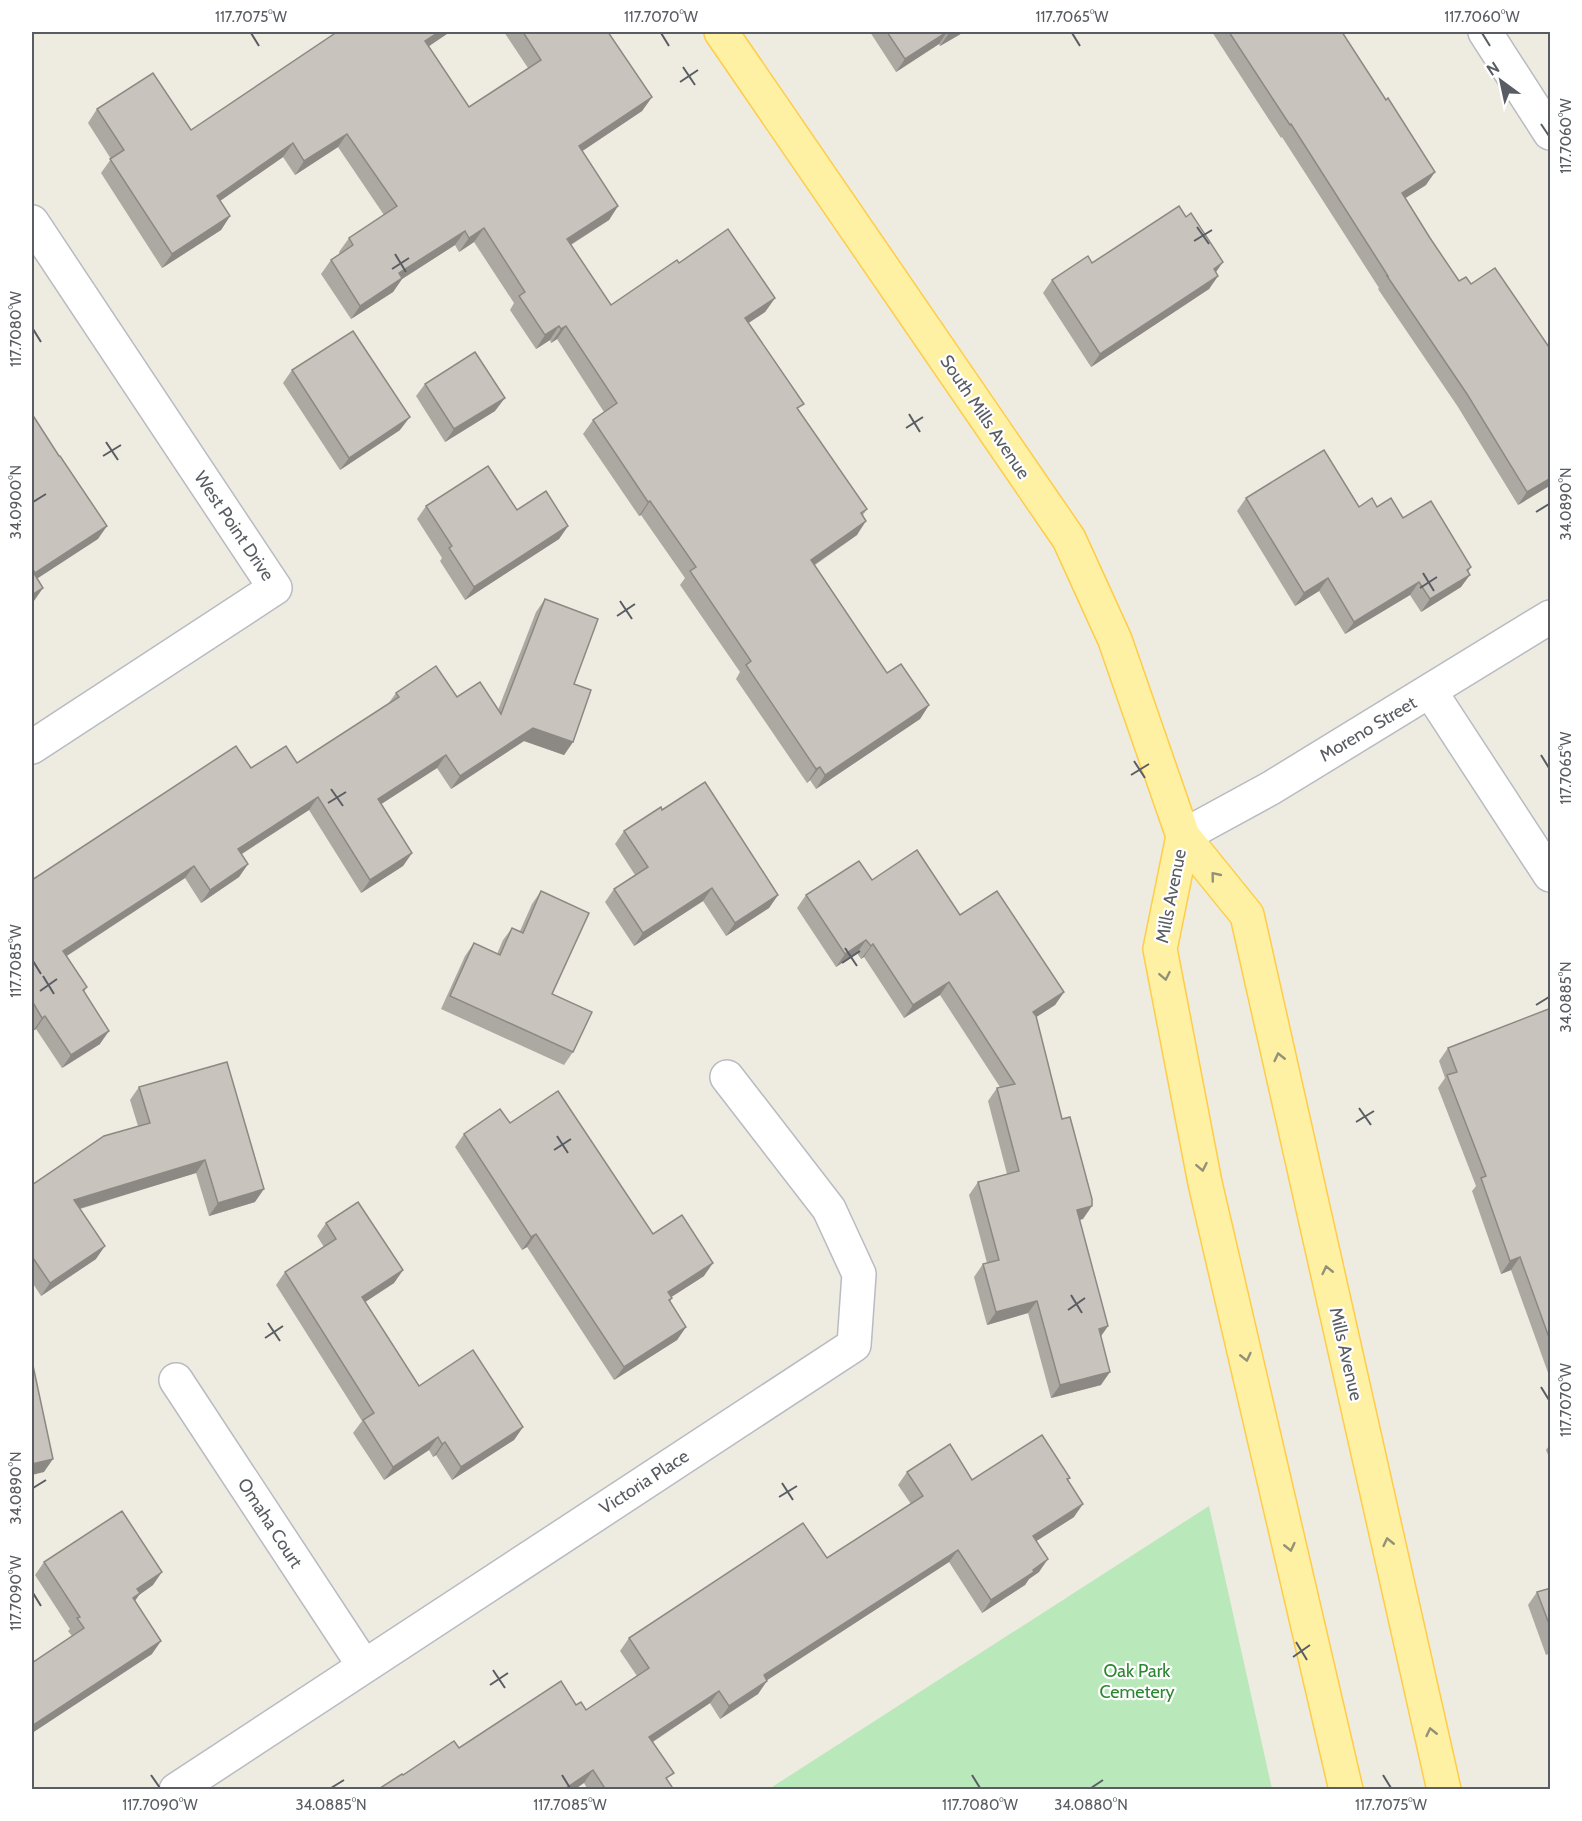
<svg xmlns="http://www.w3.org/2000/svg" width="1582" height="1821" font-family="Cabin,sans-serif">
  <rect width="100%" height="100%" fill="#eeebe0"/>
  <!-- green -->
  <path fill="#b9e8ba" d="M1209 1506 1272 1789H769Z"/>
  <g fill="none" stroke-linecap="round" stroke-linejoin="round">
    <!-- minor casing -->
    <g stroke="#b8bbc1" stroke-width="36">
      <g id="minor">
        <path d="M1485 32 1550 133"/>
        <path d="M32 222 275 588 32 747"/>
        <path d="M1430 691 1550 875"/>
        <path d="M1183 836 1271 788 1550 617"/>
        <path d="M176 1380 364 1666"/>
        <path d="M176 1790 854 1345 859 1274 829 1209 727 1077"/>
      </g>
    </g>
    <!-- major casing -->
    <g stroke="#fecd48" stroke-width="36">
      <g id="major">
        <path d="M721 32 1069 539 1115 640 1183 836 1247 915 1444 1790"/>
        <path d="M1183 836 1160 949 1205 1183 1346 1790"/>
      </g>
    </g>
    <!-- minor -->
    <use href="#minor" stroke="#fff" stroke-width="33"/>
    <!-- major -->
    <use href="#major" stroke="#fff1a3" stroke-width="33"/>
  </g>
  <!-- wall -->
  <g fill="#aca9a3">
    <path d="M504 32H608L652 97 642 111 582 151 618 206 609 220 571 245 611 305 679 263 775 298 765 312 748 323 799 411 867 509 863 515 857 535 815 565 887 673 929 705 920 719 816 789 810 780 807 783 736 679 740 672 680 585 685 578 641 515 639 516 583 434 593 420 604 412 557 339 551 343 550 340 536 349 510 310 514 303 474 242 459 252 455 245 402 279 393 292 351 319 321 274 331 260 340 254 339 252 349 238 384 215 338 147 295 175 283 157 220 201 230 216 221 230 162 268 101 173 111 159 88 123 97 109 191 130 429 46 469 107 528 68Z"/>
    <path d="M870 32H964L940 46 939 44 896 72Z"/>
    <path d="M1212 32H1342L1426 185 1405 198 1430 238 1459 281 1471 284 1551 350V485L1518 505 1458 407 1378 289 1379 288 1282 137 1281 138Z"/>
    <path d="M1092 263 1216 273 1218 276 1209 289 1091 367 1043 293 1052 280Z"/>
    <path d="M292 370 400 430 340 470 283 383Z"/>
    <path d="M425 384 495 411 445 442 416 396Z"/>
    <path d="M1246 498 1377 507 1403 518 1468 571 1461 587 1421 612 1410 595 1345 634 1319 591 1295 606 1237 511Z"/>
    <path d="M426 506 517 510 568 526 559 539 465 600 440 561 442 558 417 519Z"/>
    <path d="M545 599 574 684 573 742 564 755 524 741 451 789 437 768 381 804 412 853 403 866 361 893 309 810 242 854 248 864 239 877 201 903 185 878 67 956 87 987 84 992 100 1044 62 1068 36 1029 33 1031 32 1028V880L251 768 297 763 388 704 396 693 457 697 498 710 536 612Z"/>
    <path d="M662 810 778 895 769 908 726 936 703 901 634 946 605 902 614 889 635 875 615 844 624 831Z"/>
    <path d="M872 880 960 915 1064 992 1055 1005 1036 1017 1083 1219 1079 1220 1108 1326 1101 1336V1385L1051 1398 1028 1313 987 1325 974 1277 983 1264 987 1263 969 1195 978 1182 1007 1174 988 1101 997 1088 1000 1087 940 995 904 1018 864 957 861 959 857 953 836 967 797 908 806 895Z"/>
    <path d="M541 891 552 994 573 1052 564 1065 441 1009 465 956 474 943 497 954 503 940 512 928 520 931 532 904Z"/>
    <path d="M1551 1008V1381L1511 1270 1501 1274 1472 1191 1476 1186 1438 1088 1445 1078 1439 1061 1448 1048Z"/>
    <path d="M139 1087 255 1202 209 1216 196 1173 80 1209 96 1259 41 1296 32 1282V1185L138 1126 130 1100Z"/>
    <path d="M510 1123 653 1234 704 1276 671 1297 672 1298 670 1302 686 1327 677 1340 614 1380 527 1247 522 1250 455 1147 464 1134Z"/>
    <path d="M326 1223 403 1270 394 1283 365 1302 419 1386 523 1427 514 1440 452 1480 436 1455 433 1457 429 1450 384 1480 353 1433 362 1421 276 1285 285 1272 324 1247 317 1236Z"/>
    <path d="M1551 1443V1462L1546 1450Z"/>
    <path d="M907 1472 972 1480H1068L1074 1517 1036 1541 1039 1572 1029 1579 1025 1585 982 1613 949 1562 767 1680 758 1694 720 1719 710 1703 653 1742 668 1781 674 1790H588L584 1783 403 1775 459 1748 576 1705 586 1710 637 1676 620 1651 629 1638 827 1558 911 1504 898 1485Z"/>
    <path d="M44 1562 153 1585 139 1595 135 1601 152 1654 32 1733V1663L72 1636 68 1631 70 1629 35 1575Z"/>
    <path d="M1551 1588V1653L1546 1655 1528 1605 1537 1592Z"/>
  </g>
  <!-- shaded-wall -->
  <g fill="#8c8984">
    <path d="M439 32H450L416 55 425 41Z"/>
    <path d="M947 32 939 44 896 72 905 59Z"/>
    <path d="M952 32H964L940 46 949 33Z"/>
    <path d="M652 97 642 111 569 160 579 146Z"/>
    <path d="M347 134 338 147 295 175 304 161Z"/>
    <path d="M293 143 283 157 207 210 217 196Z"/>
    <path d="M1435 172 1426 185 1393 206 1402 193Z"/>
    <path d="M618 206 609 220 557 253 567 239Z"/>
    <path d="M230 216 221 230 162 268 172 254Z"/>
    <path d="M484 228 474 242 459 252 469 238Z"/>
    <path d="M465 231 455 245 402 279 393 292 351 319 360 306 399 273Z"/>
    <path d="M1223 262 1214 275V269Z"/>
    <path d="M1218 276 1209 289 1091 367 1100 354Z"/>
    <path d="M775 298 765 312 735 332 745 318Z"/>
    <path d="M559 326 550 340 536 349 545 335Z"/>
    <path d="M566 326 557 339 551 343 561 329Z"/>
    <path d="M505 398 495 411 445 442 454 429Z"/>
    <path d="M410 417 400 430 340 470 349 458Z"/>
    <path d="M1551 478V485L1518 505 1527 492Z"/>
    <path d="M650 501 641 515 639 516 648 502Z"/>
    <path d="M866 521 857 535 802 573 811 560Z"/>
    <path d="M107 526 98 539 32 582V577L35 573Z"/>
    <path d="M568 526 559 539 465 600 474 587Z"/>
    <path d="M1471 567 1463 579 1470 575 1461 587 1421 612 1430 599Z"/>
    <path d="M1328 578 1319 591 1295 606 1304 593Z"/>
    <path d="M1419 582 1410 595 1345 634 1354 622Z"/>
    <path d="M43 588 34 601 32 602V595Z"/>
    <path d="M929 705 920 719 816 789 825 775Z"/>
    <path d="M533 728 573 742 564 755 524 741 451 789 460 776Z"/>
    <path d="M446 755 437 768 369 812 378 799Z"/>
    <path d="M820 767 810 780 807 783 816 769Z"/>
    <path d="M318 797 309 810 229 862 238 849Z"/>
    <path d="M412 853 403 866 361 893 370 880Z"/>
    <path d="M248 864 239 877 201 903 210 890Z"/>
    <path d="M194 866 185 878 54 964 63 951Z"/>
    <path d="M712 888 703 901 634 946 643 933Z"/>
    <path d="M778 895 769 908 726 936 735 923Z"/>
    <path d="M866 940 857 953 836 967 845 954Z"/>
    <path d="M873 944 864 957 861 959 871 946Z"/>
    <path d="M949 982 940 995 904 1018 913 1005Z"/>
    <path d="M1064 992 1055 1005 1024 1025 1033 1012Z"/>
    <path d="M45 1016 36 1029 33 1031 42 1018Z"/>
    <path d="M109 1031 100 1044 62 1068 71 1055Z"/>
    <path d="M205 1160 196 1173 65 1213 74 1200Z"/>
    <path d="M264 1189 255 1202 209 1216 218 1203Z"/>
    <path d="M1092 1206 1083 1219 1067 1223 1077 1210Z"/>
    <path d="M536 1234 527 1247 522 1250 531 1237Z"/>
    <path d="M105 1246 96 1259 41 1296 50 1283Z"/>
    <path d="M1520 1257 1511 1270 1501 1274 1510 1261Z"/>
    <path d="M713 1263 704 1276 659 1305 668 1292Z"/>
    <path d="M403 1270 394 1283 353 1310 362 1297Z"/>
    <path d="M1037 1301 1028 1313 987 1325 996 1312Z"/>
    <path d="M1108 1326 1099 1339V1329Z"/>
    <path d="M686 1327 677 1340 614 1380 624 1367Z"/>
    <path d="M1110 1372 1101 1385 1051 1398 1060 1385Z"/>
    <path d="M523 1427 514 1440 452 1480 461 1467Z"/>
    <path d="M438 1437 429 1450 384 1480 393 1467Z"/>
    <path d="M445 1442 436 1455 433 1457 442 1444Z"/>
    <path d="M53 1459 44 1472 32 1475V1464Z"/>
    <path d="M1083 1504 1074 1517 1024 1549 1033 1536Z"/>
    <path d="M958 1550 949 1562 755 1688 764 1675Z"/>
    <path d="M1048 1559 1039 1572 1029 1579 1025 1585 982 1613 991 1600Z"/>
    <path d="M162 1572 153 1585 139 1595 131 1606 124 1611 137 1589Z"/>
    <path d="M161 1641 152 1654 32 1733V1726Z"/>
    <path d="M767 1681 758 1694 720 1719 729 1706Z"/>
    <path d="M719 1691 710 1703 640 1750 649 1737Z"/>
    <path d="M593 1770 584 1783 574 1790H563Z"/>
  </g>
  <!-- building -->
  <g fill="#c8c4bd" stroke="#8c8984" stroke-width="1.5">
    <path d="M337 32H439L425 41 469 107 541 60 523 32H608L652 97 579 146 618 206 567 239 611 305 677 260 679 263 728 229 775 298 745 318 804 404 797 408 867 509 861 513 866 521 811 560 887 673 901 664 929 705 825 775 820 767 816 769 746 665 751 661 690 571 696 567 650 501 648 502 593 420 617 403 566 326 561 329 559 326 545 335 519 296 525 292 484 228 469 238 465 231 399 273 402 278 360 306 331 260 353 245 349 238 397 206 347 134 304 161 293 143 217 196 230 216 172 254 110 159 124 150 97 109 153 73 191 130Z"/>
    <path d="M887 32H947L905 59Z"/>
    <path d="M1229 32H1342L1386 100 1388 98 1435 172 1402 193 1430 238 1459 281 1466 277 1471 284 1495 268 1551 350V478L1527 492 1467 394 1387 276H1388L1291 124 1290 125Z"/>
    <path d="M1179 206 1186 217 1191 213 1223 262 1214 269 1218 276 1100 354 1052 280 1088 256 1092 263Z"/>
    <path d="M353 331 410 417 349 458 292 370Z"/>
    <path d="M475 352 505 398 454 429 425 384Z"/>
    <path d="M32 414 59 456H60L107 526 35 573 32 568Z"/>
    <path d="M1324 450 1359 507 1372 498 1377 507 1391 498 1403 518 1431 501 1471 567 1467 570 1470 575 1430 599 1419 582 1354 622 1328 578 1304 593 1246 498Z"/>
    <path d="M488 466 517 510 546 491 568 526 474 587 449 548 452 546 426 506Z"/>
    <path d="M32 570 43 588 32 595Z"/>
    <path d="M545 599 598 619 574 684 591 690 573 742 533 728 460 776 446 755 378 799 412 853 370 880 318 797 238 849 248 864 210 890 194 866 63 951 87 987 83 990 109 1031 71 1055 45 1016 42 1018 32 1001V880L236 746 251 768 286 746 297 763 399 697 396 693 436 666 457 697 480 682 501 714Z"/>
    <path d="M705 782 778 895 735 923 712 888 643 933 614 889 648 867 624 831 661 807 662 810Z"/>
    <path d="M917 850 960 915 997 891 1064 992 1033 1012 1036 1016 1062 1119 1070 1117 1092 1199V1206L1077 1210 1108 1326 1099 1329 1110 1372 1060 1385 1037 1301 996 1312 983 1264 999 1260 978 1182 1019 1171 997 1088 1015 1084 949 982 913 1005 873 944 871 946 866 940 845 954 806 895 859 861 872 880Z"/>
    <path d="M541 891 589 913 552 994 592 1012 573 1052 450 996 474 943 500 955 512 928 523 933Z"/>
    <path d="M1551 1008V1343L1520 1257 1510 1261 1481 1178 1486 1176 1447 1075 1457 1072 1448 1048Z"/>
    <path d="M227 1062 264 1189 218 1203 205 1160 74 1200 105 1246 50 1283 33 1258 32 1259V1185L104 1136 150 1123 139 1087Z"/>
    <path d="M558 1091 653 1234 682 1215 713 1263 668 1292 672 1298 669 1300 686 1327 624 1367 536 1234 531 1237 464 1134 500 1109 510 1123Z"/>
    <path d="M358 1202 403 1270 362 1297 419 1386 473 1350 523 1427 461 1467 445 1442 442 1444 438 1437 393 1467 363 1420 374 1413 285 1272 336 1239 326 1223Z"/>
    <path d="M32 1361 53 1459 32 1464Z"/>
    <path d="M1042 1435 1070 1478 1067 1479 1083 1504 1033 1536 1048 1559 1033 1570 1034 1572 991 1600 958 1550 764 1675 767 1681 729 1706 719 1691 649 1737 674 1773 666 1778 674 1790H606L593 1770 563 1790H377L402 1774 403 1775 454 1741 459 1748 561 1681 576 1705 581 1702 586 1710 649 1668 629 1638 803 1523 827 1558 923 1496 907 1472 950 1444 972 1480Z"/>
    <path d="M122 1511 162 1572 137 1589 140 1593 133 1598 161 1641 32 1726V1663L84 1628 77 1618 80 1617 44 1562Z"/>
    <path d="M1551 1588V1629L1537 1592Z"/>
  </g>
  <!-- one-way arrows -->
  <defs><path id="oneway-chevron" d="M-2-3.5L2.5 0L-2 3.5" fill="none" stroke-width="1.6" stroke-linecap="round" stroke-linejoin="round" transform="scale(1.5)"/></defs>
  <g stroke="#939179">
    <use href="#oneway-chevron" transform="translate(1215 876) rotate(-129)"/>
    <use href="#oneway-chevron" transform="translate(1165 976) rotate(79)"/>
    <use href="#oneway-chevron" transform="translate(1279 1057) rotate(-103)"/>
    <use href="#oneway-chevron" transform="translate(1202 1167) rotate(79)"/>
    <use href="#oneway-chevron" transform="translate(1327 1270) rotate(-103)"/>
    <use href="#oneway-chevron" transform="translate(1246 1357) rotate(77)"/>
    <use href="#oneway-chevron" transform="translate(1388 1542) rotate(-103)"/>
    <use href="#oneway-chevron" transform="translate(1290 1547) rotate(77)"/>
    <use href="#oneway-chevron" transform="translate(1431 1732) rotate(-103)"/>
  </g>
  <!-- ticks -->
  <path fill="none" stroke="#595d63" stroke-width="2" d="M251 33 259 46M661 33 669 46M1072 33 1080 46M1482 33 1490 46M683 67 695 85M680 82 698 70M1541 124 1549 136M1197 227 1209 244M1194 241 1212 230M395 254 406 272M392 269 409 258M33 329 41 342M909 414 920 432M906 428 923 417M106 442 118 460M103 456 121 445M33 502 46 494M1536 512 1549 504M1423 573 1434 591M1420 588 1437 577M620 601 632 619M617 616 635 604M1541 755 1549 768M1134 761 1145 778M1131 775 1149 764M331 789 343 806M328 803 346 792M845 948 857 966M33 961 41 974M842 963 860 951M43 976 54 994M40 991 57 979M1536 1005 1549 997M1359 1108 1371 1125M1356 1122 1374 1111M557 1136 568 1153M554 1150 571 1139M1071 1295 1082 1313M1068 1310 1085 1298M268 1323 280 1341M265 1338 283 1326M1541 1387 1549 1400M782 1483 793 1500M33 1488 46 1480M779 1497 797 1486M33 1593 41 1606M1296 1642 1307 1660M1293 1657 1310 1645M493 1670 505 1688M490 1685 508 1673M151 1775 160 1788M562 1775 570 1788M972 1775 980 1788M1383 1775 1391 1788M331 1788 344 1780M1091 1788 1103 1780"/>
  <g text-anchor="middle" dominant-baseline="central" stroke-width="4.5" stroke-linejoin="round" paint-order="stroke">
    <!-- street labels -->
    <g font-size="18" fill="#595d63" stroke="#fff">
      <text transform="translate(985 417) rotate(56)">South Mills Avenue</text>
      <text transform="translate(234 526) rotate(56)">West Point Drive</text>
      <text transform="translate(1368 729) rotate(-31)">Moreno Street</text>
      <text transform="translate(1171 896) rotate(-79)">Mills Avenue</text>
      <text transform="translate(1346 1354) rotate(77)">Mills Avenue</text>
      <text transform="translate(644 1482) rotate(-33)">Victoria Place</text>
      <text transform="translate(270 1523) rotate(57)">Omaha Court</text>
    </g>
    <!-- park labels -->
    <g font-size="18" fill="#2d8632" stroke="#fff">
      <text x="1137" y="1671">Oak Park<tspan x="1137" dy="21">Cemetery</tspan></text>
    </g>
  </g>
  <!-- border -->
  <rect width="1582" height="1821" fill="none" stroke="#ffffff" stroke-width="66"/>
  <!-- north arrow -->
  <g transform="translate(1501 81) rotate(327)" stroke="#ffffff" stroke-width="4.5" paint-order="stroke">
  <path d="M0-4.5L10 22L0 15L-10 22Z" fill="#595d63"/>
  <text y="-9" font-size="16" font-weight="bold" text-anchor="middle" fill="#595d63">N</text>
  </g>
  <rect x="33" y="33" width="1516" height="1755" fill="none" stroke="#595d63" stroke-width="2"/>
  <g font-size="15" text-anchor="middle" fill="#595d63">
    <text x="251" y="22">117.7075°W</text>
    <text x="661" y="22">117.7070°W</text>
    <text x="1072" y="22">117.7065°W</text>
    <text x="1482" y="22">117.7060°W</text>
    <text transform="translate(1566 136) rotate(-90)" y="5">117.7060°W</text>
    <text transform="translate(16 329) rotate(-90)" y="5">117.7080°W</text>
    <text transform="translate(16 502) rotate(-90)" y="5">34.0900°N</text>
    <text transform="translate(1566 504) rotate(-90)" y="5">34.0890°N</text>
    <text transform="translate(1566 768) rotate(-90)" y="5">117.7065°W</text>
    <text transform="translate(16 961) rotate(-90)" y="5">117.7085°W</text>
    <text transform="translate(1566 997) rotate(-90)" y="5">34.0885°N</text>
    <text transform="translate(1566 1400) rotate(-90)" y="5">117.7070°W</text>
    <text transform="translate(16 1488) rotate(-90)" y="5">34.0890°N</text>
    <text transform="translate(16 1593) rotate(-90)" y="5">117.7090°W</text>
    <text x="160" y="1810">117.7090°W</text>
    <text x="331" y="1810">34.0885°N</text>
    <text x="570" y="1810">117.7085°W</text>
    <text x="980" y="1810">117.7080°W</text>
    <text x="1091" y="1810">34.0880°N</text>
    <text x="1391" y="1810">117.7075°W</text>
  </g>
</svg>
